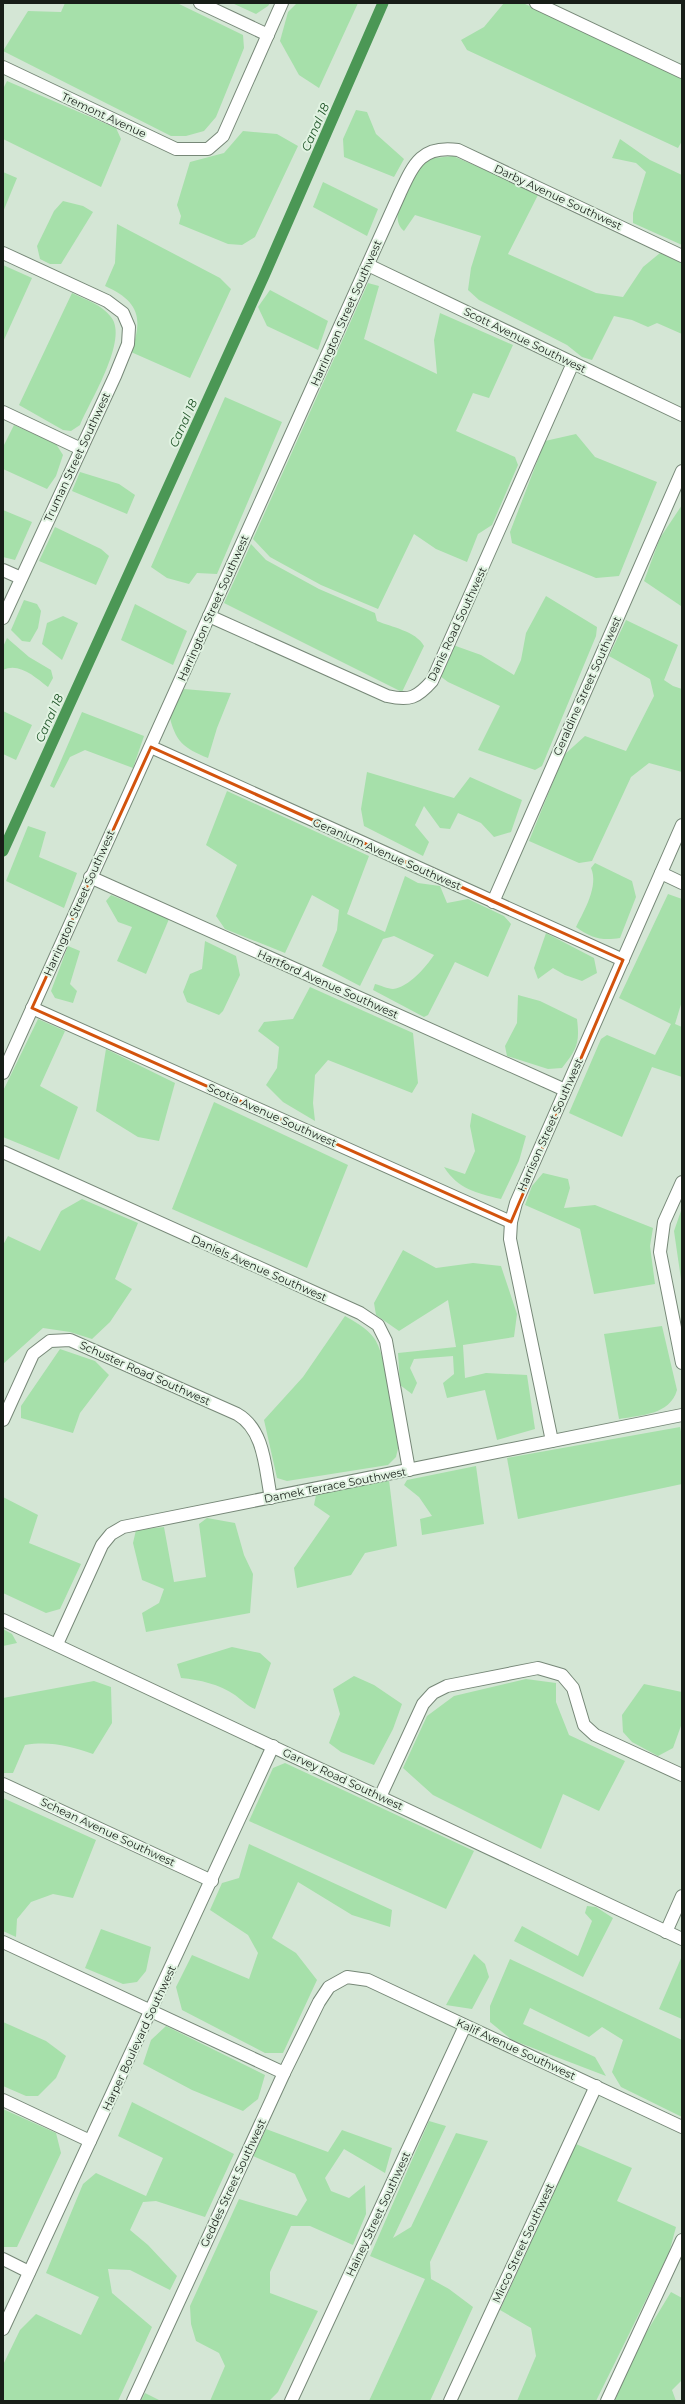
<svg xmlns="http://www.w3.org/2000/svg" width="685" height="2404" font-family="Montserrat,sans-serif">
  <rect width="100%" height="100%" fill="#d4e6d5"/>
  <!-- green -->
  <g fill="#a6e0aa">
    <path d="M65 3H177L243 35 244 48 216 117 204 131 186 136H171L3 51 28 11 61 12Z"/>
    <path d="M232 3H270L268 6 256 14Z"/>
    <path d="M297 3H358L319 88 299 75 280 41 288 12Z"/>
    <path d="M504 3H523L682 78V141L678 148 467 50 461 40 484 27Z"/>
    <path d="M7 81 116 128 121 139 101 187 3 139V89Z"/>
    <path d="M356 110 367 112 376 134 404 159 394 177 344 157 343 139Z"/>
    <path d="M243 131 277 134 298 146 255 237 242 245 228 244 179 224 181 216 177 205 190 162 224 153Z"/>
    <path d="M620 139 650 160 682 175V245L633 223V213L646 172 636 163 612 158Z"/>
    <path d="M453 156 539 193 508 254 596 293 623 297 643 267 660 253 682 263V334L657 323 648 327 632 320 614 316 592 360 582 357 567 345 479 300 468 290 471 268 481 236 415 215 404 231C384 215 416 174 426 159Z"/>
    <path d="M3 172 17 178 3 212Z"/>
    <path d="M323 182 378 209 367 236 313 207Z"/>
    <path d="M63 201 83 206 93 212 61 264H50L40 259 37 246 54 211Z"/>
    <path d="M117 224 220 278 231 289 190 378 131 352C144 317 138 301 105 286L115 263Z"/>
    <path d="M3 265 32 278 3 342Z"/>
    <path d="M368 283 379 286 364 339 437 374 434 340 440 313 513 345 489 398 473 393 456 431 515 457 518 465 492 525 478 534 467 562 436 549 414 534 378 609 321 585 270 557 253 539Z"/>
    <path d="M270 290 328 321 318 350 267 326 258 307Z"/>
    <path d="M72 293C86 300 101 304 111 317 129 339 90 401 80 425L71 431 63 430 19 405Z"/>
    <path d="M225 397 282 422 217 574 197 573 189 584 167 578 151 567Z"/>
    <path d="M14 425 56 444 63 455 56 476 47 489 3 469V447Z"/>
    <path d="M576 434 595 457 657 482 619 576 596 578 512 543 510 532 545 441Z"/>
    <path d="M80 472 119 484 135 495 127 514 72 491Z"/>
    <path d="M682 505V606H681L644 581 660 538Z"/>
    <path d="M3 510 32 522 15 560 3 557Z"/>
    <path d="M55 527 101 549 109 556 96 585 39 561Z"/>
    <path d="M251 544 266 560 319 589 375 613 377 621C391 627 416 631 424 646L402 692 224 603Z"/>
    <path d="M546 596 597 627 596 636 542 766 535 770 478 750 500 706 448 682 440 676 453 645 481 655 514 675 521 660 526 633Z"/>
    <path d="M24 600 37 604 41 611 38 628 30 642 22 641 11 630Z"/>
    <path d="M135 604 187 631 173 665 121 640Z"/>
    <path d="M63 616 78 623 62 660 42 644 47 623Z"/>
    <path d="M626 620 678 645 664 680 673 686 682 689V772L649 763 631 777 592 861 579 863 529 841 564 755 585 736 626 751 654 696 650 679 609 656Z"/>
    <path d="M7 638 29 657 51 670 53 678 48 687C35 677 19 662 3 670V647Z"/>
    <path d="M184 689 231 693 217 728 208 758C183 748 175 741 169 714Z"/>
    <path d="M3 711 32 725 16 760 3 754Z"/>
    <path d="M82 712 144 736 133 768 85 750 70 757 54 788 50 786Z"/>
    <path d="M367 772 454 798 470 777 522 800 511 832 494 837 481 823 458 813 450 829 440 828 424 806 415 825 429 842 423 856 364 826 361 809Z"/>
    <path d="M227 791 369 856 347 914 385 932 405 876 418 883 440 886 447 903 468 899 504 916 511 924 488 977 455 962 428 1015 424 1017 373 990 375 984C380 985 388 989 393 989 409 987 426 967 434 955L394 936 383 939 360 986 322 966 337 930 339 910 312 895 285 953 225 929 216 916 237 865 206 845Z"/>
    <path d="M28 826 46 832 39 857 77 873 64 908 6 881Z"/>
    <path d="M595 863 632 881 636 897 620 938C602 941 591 938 576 927 584 911 599 886 591 868Z"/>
    <path d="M668 894 682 899V1001L675 1024 682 1027V1077L652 1067 622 1137 569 1113 601 1039 607 1035 655 1055 671 1024 619 998Z"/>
    <path d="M111 895 169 919 146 974 117 961 132 927 118 922 106 901Z"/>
    <path d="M546 933 594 958 597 973 582 981 565 975 553 968 538 979 534 968Z"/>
    <path d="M205 941 236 956 240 975 223 1011 219 1015 187 1002 183 992 190 974 202 969Z"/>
    <path d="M68 946 80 951 70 984 77 991 73 1003 55 998 51 991Z"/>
    <path d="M310 987 413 1033 418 1083 412 1093 328 1060 315 1075 313 1103 315 1121 283 1102 266 1085 277 1068 279 1047 258 1031 264 1022 293 1019Z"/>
    <path d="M518 995 540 1001 577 1019C580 1043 577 1049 562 1068L548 1069 507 1056 505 1046 517 1023Z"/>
    <path d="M38 1019 65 1031 40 1086 78 1107 59 1160 3 1137V1091Z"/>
    <path d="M106 1049 175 1083 159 1141 138 1137 96 1111Z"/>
    <path d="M214 1102 348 1165 307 1268 172 1209Z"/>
    <path d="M472 1113 526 1136 519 1161 501 1199C476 1193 458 1189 444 1167L465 1174 475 1151 470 1126Z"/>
    <path d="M543 1173 568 1179 570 1188 564 1208 595 1205 653 1228 650 1246 655 1284 594 1294 580 1229 525 1205 532 1186Z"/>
    <path d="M82 1199 138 1223 115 1279 132 1289 110 1322 92 1339 70 1332 43 1328 3 1364V1245L8 1236 40 1251 61 1211Z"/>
    <path d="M682 1208V1286L674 1231Z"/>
    <path d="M403 1250 436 1268 473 1263 501 1266 517 1314 514 1337 463 1345 465 1378 486 1373 527 1375 535 1429 497 1440 485 1390 447 1398 443 1383 454 1374 453 1356 414 1359 410 1368 417 1383 412 1394 400 1385 398 1353 456 1347 448 1300 399 1331 376 1315 374 1303Z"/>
    <path d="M345 1316C355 1322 367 1328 374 1338 386 1353 394 1422 399 1444L396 1457 388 1465 287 1481 277 1478 264 1420 303 1377Z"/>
    <path d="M662 1326 677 1390C670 1415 641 1415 619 1419L604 1334Z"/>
    <path d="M60 1349 95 1361 109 1375 80 1413 73 1433 21 1418V1406Z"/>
    <path d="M680 1427 682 1436V1484L518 1519 507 1458Z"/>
    <path d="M476 1466 484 1524 422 1535 420 1519 432 1516 419 1497 404 1485 407 1480Z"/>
    <path d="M389 1480 397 1546 365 1553 351 1575 297 1588 294 1568 330 1516 314 1505 316 1495Z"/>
    <path d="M3 1497 38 1515 29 1543 81 1564 60 1609 46 1613 3 1593Z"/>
    <path d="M207 1518 235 1523 244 1555 253 1574 250 1613 146 1632 142 1613 159 1603 164 1589 142 1580 133 1543 136 1530 164 1527 174 1582 206 1577 199 1524Z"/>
    <path d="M3 1629 12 1634 17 1643 3 1646Z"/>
    <path d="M232 1647 260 1653 271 1663 255 1709C247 1706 242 1700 235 1695 219 1684 200 1680 181 1678L177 1664Z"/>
    <path d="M354 1676 374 1685 402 1704 393 1729 374 1765 341 1752 329 1743 340 1714 333 1689Z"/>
    <path d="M526 1679 556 1683V1702L569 1735 625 1761 599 1811 563 1794 541 1849 433 1795 403 1768 427 1716 454 1696Z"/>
    <path d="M94 1681 111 1687 112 1723 93 1754C70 1746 50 1741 25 1745L13 1773H3V1698Z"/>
    <path d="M644 1684 682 1692V1723L673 1748 658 1756 632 1742 623 1732 622 1715Z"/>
    <path d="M285 1763 474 1851 446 1909 249 1821 273 1768Z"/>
    <path d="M3 1798 96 1840 73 1898 53 1894 31 1902 17 1919 16 1937 3 1931Z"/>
    <path d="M249 1844 392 1910 390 1927 352 1915 298 1882 272 1938 296 1953 317 1980 283 2053H265L182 2010 176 1987 192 1955 249 1979 258 1953 248 1935 210 1910 222 1883 239 1878Z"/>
    <path d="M587 1906 596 1907 613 1918 583 1977 514 1941 522 1926 578 1956 592 1921 585 1913Z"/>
    <path d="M101 1929 151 1947 146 1971 137 1982 123 1984 85 1968Z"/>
    <path d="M474 1954 485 1964 489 1977 472 2009 446 2005Z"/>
    <path d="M682 1956V2019L659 2009Z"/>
    <path d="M510 1959 682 2040V2117L621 2087 612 2072 623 2040 602 2027 589 2037 530 2008 523 2024 595 2057 606 2076 512 2040 490 2022V2006Z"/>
    <path d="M3 2022 46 2041 66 2056 56 2078 38 2096H26L3 2086Z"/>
    <path d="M166 2026 265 2075 258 2099 243 2111 192 2090 143 2064 151 2040Z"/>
    <path d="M132 2102 234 2154 205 2217 156 2201 143 2202 130 2230 148 2245 177 2276 170 2290 130 2270 108 2269 112 2293 152 2327 118 2401H3V2365L20 2330 36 2314 81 2335 99 2297 46 2273 83 2184 96 2173 146 2196 163 2158 118 2136Z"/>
    <path d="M3 2109 56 2133 61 2153 17 2247H3Z"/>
    <path d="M429 2121 446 2126 393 2238 411 2227 456 2133 488 2141 430 2262 431 2279 449 2289 473 2307 430 2401H369L425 2279 370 2256Z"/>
    <path d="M266 2129 328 2152 342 2130 392 2148 385 2173 344 2149 325 2178 331 2191 349 2198 365 2185 366 2214 353 2245 310 2226H291L270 2272V2293L318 2311 278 2392 269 2401H210L225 2366 219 2353 196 2341 191 2324 190 2306 239 2199 297 2216 307 2200 295 2174 253 2156Z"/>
    <path d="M576 2144 632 2168 617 2201 676 2227 669 2253 596 2401H517L536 2356 531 2328 500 2310Z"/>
    <path d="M671 2292 682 2298V2380L672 2390 676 2401H615L632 2356Z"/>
    <path d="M145 2393 161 2401H141Z"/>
  </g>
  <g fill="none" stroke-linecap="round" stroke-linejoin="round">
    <!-- canal -->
    <path stroke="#4b9755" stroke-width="11" d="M3 851 264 276 383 3"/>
    <!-- minor casing -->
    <g stroke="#778878" stroke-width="14">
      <g id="minor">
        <path d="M200 3 268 35"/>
        <path d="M536 3 682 72"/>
        <path d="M3 67 176 149H208L223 136 282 3"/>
        <path d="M3 253 107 301 123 313 129 327 128 344 115 376 3 618"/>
        <path d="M368 265 682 415"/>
        <path d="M3 412 81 449"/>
        <path d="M3 570 21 578"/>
        <path d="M209 616 387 696C410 701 417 698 432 681L573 363"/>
        <path d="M151 747 623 960"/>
        <path d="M661 873 682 883"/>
        <path d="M90 877 565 1090"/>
        <path d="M493 902 682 471"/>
        <path d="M32 1008 511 1222"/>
        <path d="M3 1073 400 193C414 163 422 145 458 150L682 256"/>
        <path d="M3 1152 360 1313 378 1325 386 1341 409 1470"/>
        <path d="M682 1182 664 1222 660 1252 682 1363"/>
        <path d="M3 1420 33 1354 50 1341 70 1340 237 1414C265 1430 265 1469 271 1498"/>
        <path d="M552 1441 510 1239 511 1222 516 1203 682 825"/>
        <path d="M3 1620 682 1939"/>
        <path d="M57 1644 102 1545 111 1534 123 1527 682 1415"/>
        <path d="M3 1784 212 1881"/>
        <path d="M380 1797 423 1704 433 1693 447 1686 538 1668 562 1675 573 1688 584 1725 595 1735 682 1775"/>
        <path d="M666 1932 682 1896"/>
        <path d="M3 1942 284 2073"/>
        <path d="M3 2100 90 2141"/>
        <path d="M3 2259 29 2272"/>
        <path d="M3 2329 273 1746"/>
        <path d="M133 2401 284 2073 319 2002 329 1987 347 1977 368 1980 682 2127"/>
        <path d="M291 2401 465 2026"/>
        <path d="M450 2401 596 2086"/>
        <path d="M607 2401 682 2240"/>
      </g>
    </g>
    <!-- minor -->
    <use href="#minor" stroke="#fff" stroke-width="12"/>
  </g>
  <!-- marked area -->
  <path fill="none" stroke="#d3530d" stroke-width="3" stroke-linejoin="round" d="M151 747 623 960 511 1222 32 1008Z"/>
  <g text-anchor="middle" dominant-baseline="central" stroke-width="4" stroke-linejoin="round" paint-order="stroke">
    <!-- street labels -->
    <g font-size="11" fill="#181e18" stroke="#e1f3e2">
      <text transform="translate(104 115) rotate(25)">Tremont Avenue</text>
      <text transform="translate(558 197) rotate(25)">Darby Avenue Southwest</text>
      <text transform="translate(346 313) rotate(-66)">Harrington Street Southwest</text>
      <text transform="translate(525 340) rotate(26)">Scott Avenue Southwest</text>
      <text transform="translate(77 457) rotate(-65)">Truman Street Southwest</text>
      <text transform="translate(213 608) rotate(-66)">Harrington Street Southwest</text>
      <text transform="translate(457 624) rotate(-65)">Danis Road Southwest</text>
      <text transform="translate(587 686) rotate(-66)">Geraldine Street Southwest</text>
      <text transform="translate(387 854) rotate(24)">Geranium Avenue Southwest</text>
      <text transform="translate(79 903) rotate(-66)">Harrington Street Southwest</text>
      <text transform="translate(328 984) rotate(24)">Hartford Avenue Southwest</text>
      <text transform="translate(272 1115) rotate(24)">Scotia Avenue Southwest</text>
      <text transform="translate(550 1125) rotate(-66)">Harrison Street Southwest</text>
      <text transform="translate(259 1268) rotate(24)">Daniels Avenue Southwest</text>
      <text transform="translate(145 1373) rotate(24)">Schuster Road Southwest</text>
      <text transform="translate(335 1485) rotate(-11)">Damek Terrace Southwest</text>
      <text transform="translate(343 1779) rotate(25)">Garvey Road Southwest</text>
      <text transform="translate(108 1832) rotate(25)">Schean Avenue Southwest</text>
      <text transform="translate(139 2038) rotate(-65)">Harper Boulevard Southwest</text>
      <text transform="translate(516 2049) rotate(25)">Kalif Avenue Southwest</text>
      <text transform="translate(233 2183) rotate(-65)">Geddes Street Southwest</text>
      <text transform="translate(378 2214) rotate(-65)">Hainey Street Southwest</text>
      <text transform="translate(523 2243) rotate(-65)">Micco Street Southwest</text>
    </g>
    <!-- water labels -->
    <g font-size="12" font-style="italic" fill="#1e5326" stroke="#e1f3e2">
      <text transform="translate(315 127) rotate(-66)">Canal 18</text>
      <text transform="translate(183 423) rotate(-66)">Canal 18</text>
      <text transform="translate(49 718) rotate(-66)">Canal 18</text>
    </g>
  </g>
  <!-- border -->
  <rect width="685" height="2404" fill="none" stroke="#181e18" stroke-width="8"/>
</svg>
